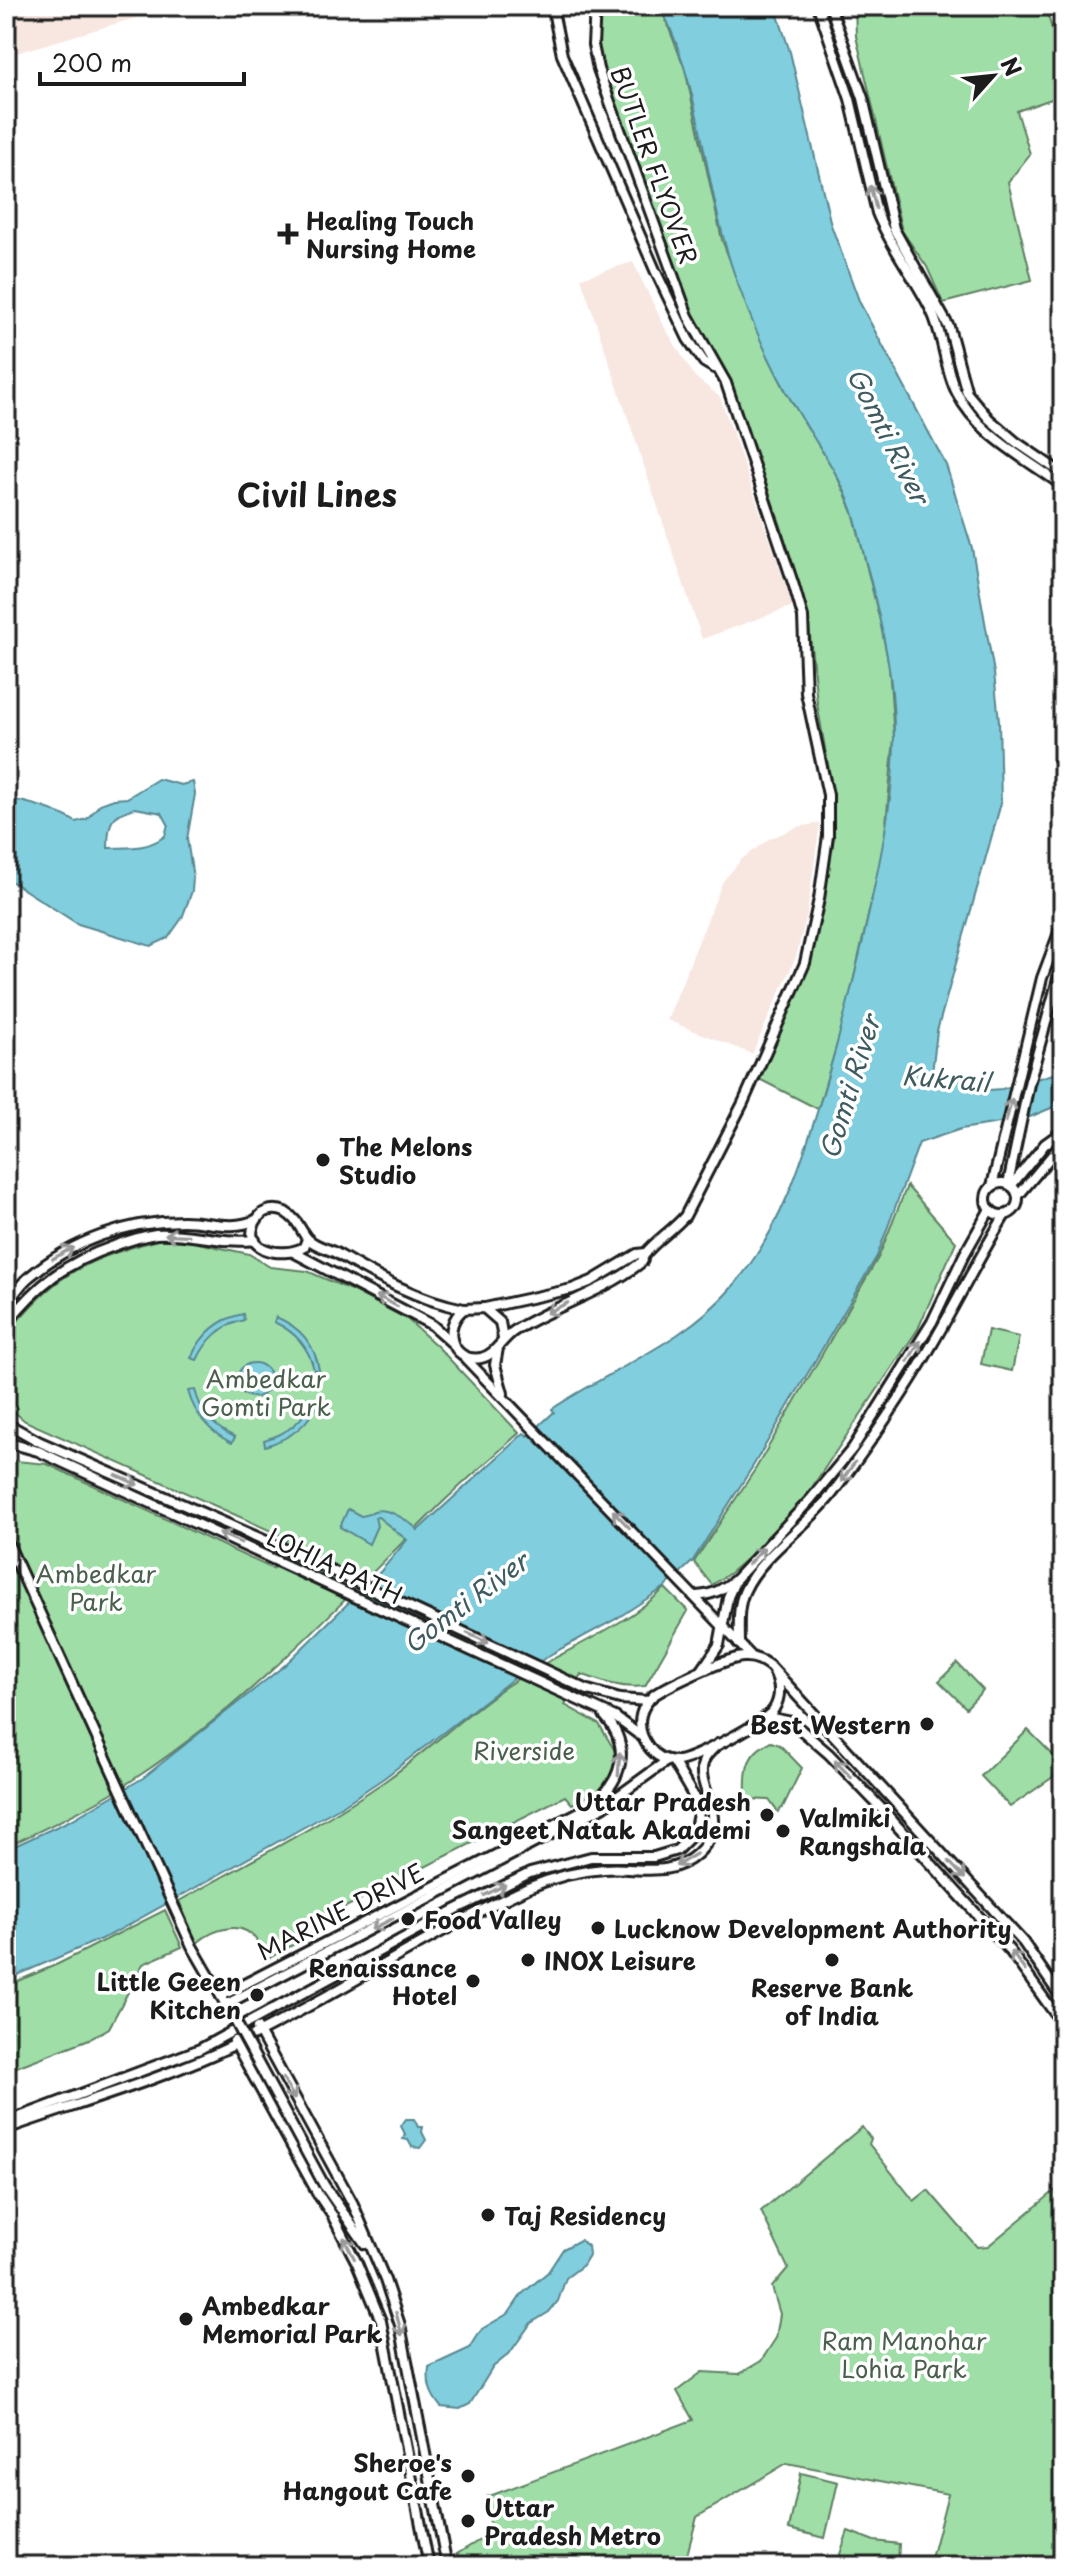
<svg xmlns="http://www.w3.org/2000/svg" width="1069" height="2572" font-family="'Playpen Sans',sans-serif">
  <rect width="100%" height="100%" fill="#fff"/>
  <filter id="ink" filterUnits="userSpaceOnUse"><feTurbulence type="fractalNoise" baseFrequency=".0125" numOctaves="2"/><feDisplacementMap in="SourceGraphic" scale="16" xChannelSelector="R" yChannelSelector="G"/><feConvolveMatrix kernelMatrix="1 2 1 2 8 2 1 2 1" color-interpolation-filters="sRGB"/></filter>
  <g filter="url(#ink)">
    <!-- built -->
    <g fill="#f7e7e0">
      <path d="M6 6H176L6 56Z"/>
      <path d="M633 262 665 328 695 377 720 397 793 606 702 639 581 278Z"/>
      <path d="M820 823 807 914 796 957 752 1054 667 1020 723 881 742 859 769 839 798 827Z"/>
    </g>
    <!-- green -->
    <g fill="#9fdfa7" stroke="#5e7e62" stroke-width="2">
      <path d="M596 6H660L685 69 722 240 763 345 786 392 833 468 845 493 854 515 880 621 889 665 894 738 884 845 846 1013 818 1109 759 1079 810 961 834 824 833 793 817 703 808 616 780 523 726 376 692 318 593 49Z"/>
      <path d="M855 6H1045L1063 65V95L1017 111 1030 154 1008 182 1032 280 943 303 927 267 902 231 856 36Z"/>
      <path d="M907 1186 956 1242 918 1329 802 1502 760 1547 730 1573 712 1585 694 1562 756 1468 879 1256Z"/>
      <path d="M161 1239 193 1242 249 1254 270 1267 307 1271 353 1291 407 1319 438 1347 519 1433C491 1459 461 1484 434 1511 341 1603 250 1702 140 1775 98 1804 52 1825 6 1847V1460L47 1464 273 1569 287 1538 25 1421 6 1405V1336C53 1273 88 1259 161 1239Z"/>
      <path d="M988 1330 1019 1337 1012 1371 981 1364Z"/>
      <path d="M665 1588 688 1611 645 1686C622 1689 603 1682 581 1674L565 1705 599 1724 615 1751V1770L605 1788 572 1804 565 1796 302 1929 305 1938 264 1961C262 1955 260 1946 257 1941 242 1919 213 1929 197 1943L179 1901C248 1862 320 1826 385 1781 426 1752 463 1716 505 1687 556 1653 621 1630 665 1588Z"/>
      <path d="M957 1663 983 1690 966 1708 939 1681Z"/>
      <path d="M1028 1730 1063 1765V1770L1010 1807 981 1776Z"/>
      <path d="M771 1742 780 1745 802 1768 783 1807 778 1812 769 1800 746 1799C745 1774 744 1753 771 1742Z"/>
      <path d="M165 1910 182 1947 143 1964 109 2028 92 2038 6 2071V1986L58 1964Z"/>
      <path d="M862 2127 871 2139 869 2144 914 2201 928 2190 977 2247 988 2246 1063 2184V2566H929L948 2494 787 2463 697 2517 684 2566H460L457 2554 491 2533 487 2497 693 2420 677 2391 702 2372 739 2374 761 2361 776 2338 780 2314 772 2287 788 2268 761 2211Z"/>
      <path d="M801 2473 838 2482 825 2538 789 2529Z"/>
      <path d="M848 2531 874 2541 899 2544 898 2566H836Z"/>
    </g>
    <!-- water -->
    <g fill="#81cfde" stroke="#598790" stroke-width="2" fill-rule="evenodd">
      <path d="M660 6H775L790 52 831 225 860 303 946 465 972 548 994 673 999 721 1001 803 937 1031 932 1073 962 1079 975 1091 1002 1089 1063 1071V1103L1025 1119 961 1129 919 1143 877 1256 753 1466 692 1562 665 1587 616 1619 553 1653 510 1681 384 1778 342 1806 110 1935 6 1980V1850L73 1819 143 1778 285 1665 381 1571 407 1540 378 1517H375L377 1526 369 1544 340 1527 348 1509 361 1516C366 1516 370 1513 374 1511 388 1507 409 1521 418 1530L524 1433 528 1436 554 1412 552 1409C613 1368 685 1343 734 1285 781 1230 802 1162 823 1093 838 1042 851 992 863 940 877 873 894 806 894 737 895 681 882 627 869 574 863 553 859 532 853 512 842 479 822 452 804 422 778 380 756 334 739 287 704 196 705 94 660 6Z"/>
      <path d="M158 779 181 785 193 782 195 794 187 839 193 878 192 891 182 918 168 938 151 946 78 924 6 878V798C31 803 54 809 76 822L87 819 100 804 114 799 127 798ZM135 808 162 813 168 824 165 836C146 850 131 847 108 848 108 824 110 814 135 808Z"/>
      <path d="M243 1314 244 1320C220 1326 207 1339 197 1360L191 1358C201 1335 218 1319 243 1314Z"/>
      <path d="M276 1317C300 1327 315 1344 319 1370H314C309 1347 296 1332 274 1322Z"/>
      <circle cx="254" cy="1380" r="17"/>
      <path d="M195 1390C201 1413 213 1427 235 1437L232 1443C209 1432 195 1416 188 1391Z"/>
      <path d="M312 1399 318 1401C309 1426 289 1439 265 1446L264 1440C286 1434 304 1422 312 1399Z"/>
      <path d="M406 2119H414L418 2127H423L422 2132 426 2140 420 2148 412 2147 408 2140 403 2139 405 2134 401 2126Z"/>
      <path d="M580 2240 588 2246 589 2255 583 2265 566 2278 558 2301 549 2312 531 2323 509 2354 493 2367 470 2404 460 2409 441 2407C430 2394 427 2384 429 2367L470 2348 482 2329 509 2313 522 2294 548 2272 563 2249Z"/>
    </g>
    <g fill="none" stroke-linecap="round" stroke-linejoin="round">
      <!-- secondary casing -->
      <g stroke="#1c1c1c" stroke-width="14">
        <g id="secondary">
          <path d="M552 6 562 55 655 270 688 339 704 362 714 368"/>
          <path d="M818 6 850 99 877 213C891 248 915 277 931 310 944 336 944 368 957 393 978 435 1027 459 1063 486"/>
          <path d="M830 6 863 98 894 229 949 327 967 393 989 419 1016 442 1063 474"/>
          <circle cx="1002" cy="1199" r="16"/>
          <path d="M1008 1184 1029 1084 1063 961"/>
          <path d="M992 1186 1042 978 1063 922"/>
          <path d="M1011 1186 1045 1144 1063 1131"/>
          <path d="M1018 1196 1063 1142"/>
          <path d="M307 1239 304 1247C282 1260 236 1249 258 1218 264 1209 276 1208 285 1212 300 1221 300 1231 308 1239 315 1246 328 1249 336 1253 376 1277 418 1300 464 1309"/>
          <path d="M295 1253 432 1325 452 1343"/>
          <path d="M6 1305C13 1296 20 1284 29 1277 71 1241 128 1221 183 1221 210 1221 231 1231 256 1220"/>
          <path d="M485 1308 572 1289 592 1281 637 1254 646 1253"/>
          <path d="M6 1324C38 1284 65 1263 114 1246 127 1241 142 1236 156 1234 189 1232 222 1244 255 1240"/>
          <path d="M503 1339 500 1322 484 1308 464 1309C441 1326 451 1363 481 1358 495 1355 502 1339 514 1331 553 1306 602 1293 639 1264 647 1258 639 1263 645 1254 656 1240 673 1230 685 1216L743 1103 805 963 819 899 828 836V795L806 693 803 617 794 586 726 383 688 316 598 69 593 45 595 6"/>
          <path d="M498 1348 495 1365 503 1393"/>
          <path d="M465 1358 752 1657"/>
          <path d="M6 1423 40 1442 305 1558 588 1690 620 1699 648 1701"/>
          <path d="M6 1442 38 1451 615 1717 641 1736"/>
          <path d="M6 1539 192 1946 233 2017"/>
          <path d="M696 1596C712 1595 722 1590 735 1580"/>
          <path d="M739 1644C739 1626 737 1606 745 1590 762 1553 811 1524 835 1490 870 1443 904 1394 933 1343 958 1300 979 1257 1005 1215"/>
          <path d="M772 1668C780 1681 782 1695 774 1709 767 1721 692 1760 678 1761 654 1763 636 1737 641 1715 643 1707 648 1700 654 1695 669 1685 728 1657 744 1657 755 1656 764 1661 772 1668L1023 1942 1063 2000"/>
          <path d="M702 1670 719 1645 728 1597 736 1579 810 1500 853 1448 932 1322 964 1255 990 1209"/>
          <path d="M767 1717 792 1722 829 1754 880 1807 1010 1951 1063 2025"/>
          <path d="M221 1996 591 1806C622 1782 633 1747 604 1715"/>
          <path d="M225 2005 603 1807 668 1760"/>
          <path d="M257 2028 353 2204 385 2280 400 2325 447 2566"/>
          <path d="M234 2041 318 2194 332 2215 357 2263 381 2321 429 2566"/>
          <path d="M6 2122 200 2049 455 1910 530 1873 591 1857H654L677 1850 694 1833 698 1814 695 1799 673 1761"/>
          <path d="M6 2129C82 2102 161 2080 234 2045 334 1997 427 1934 528 1888 553 1877 578 1871 604 1869 636 1866 670 1879 697 1854 734 1820 695 1789 703 1763 705 1755 712 1750 718 1744"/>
          <path d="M324 2185 365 2244"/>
        </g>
      </g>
      <!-- secondary -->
      <use href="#secondary" stroke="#fff" stroke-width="8"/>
      <!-- secondary-bridge casing -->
      <g stroke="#1c1c1c" stroke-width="14" stroke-linecap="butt">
        <path id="secondary-bridge" d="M233 2017 324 2185"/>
      </g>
      <!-- secondary-bridge -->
      <use href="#secondary-bridge" stroke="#fff" stroke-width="8"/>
    </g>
    <!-- one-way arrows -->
    <defs><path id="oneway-shaft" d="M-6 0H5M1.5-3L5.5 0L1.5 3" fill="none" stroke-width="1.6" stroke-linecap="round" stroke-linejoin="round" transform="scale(2)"/></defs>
    <g stroke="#999">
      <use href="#oneway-shaft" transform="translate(873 197) rotate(-104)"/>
      <use href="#oneway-shaft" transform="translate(1009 1110) rotate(-75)"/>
      <use href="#oneway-shaft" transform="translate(177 1235) rotate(-178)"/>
      <use href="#oneway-shaft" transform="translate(63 1253) rotate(-30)"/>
      <use href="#oneway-shaft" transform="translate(387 1301) rotate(-152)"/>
      <use href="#oneway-shaft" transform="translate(557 1308) rotate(154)"/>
      <use href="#oneway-shaft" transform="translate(914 1351) rotate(-59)"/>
      <use href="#oneway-shaft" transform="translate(848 1472) rotate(125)"/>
      <use href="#oneway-shaft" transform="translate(127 1480) rotate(24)"/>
      <use href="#oneway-shaft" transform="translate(621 1519) rotate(-134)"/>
      <use href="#oneway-shaft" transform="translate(230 1538) rotate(-156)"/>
      <use href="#oneway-shaft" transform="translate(756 1556) rotate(-47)"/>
      <use href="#oneway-shaft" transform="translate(478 1638) rotate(25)"/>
      <use href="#oneway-shaft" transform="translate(619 1764) rotate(-86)"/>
      <use href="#oneway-shaft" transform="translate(843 1769) rotate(-134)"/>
      <use href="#oneway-shaft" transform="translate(686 1860) rotate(149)"/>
      <use href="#oneway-shaft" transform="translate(957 1870) rotate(47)"/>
      <use href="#oneway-shaft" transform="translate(495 1890) rotate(-27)"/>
      <use href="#oneway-shaft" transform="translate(382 1924) rotate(153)"/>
      <use href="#oneway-shaft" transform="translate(1018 1961) rotate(-126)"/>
      <use href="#oneway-shaft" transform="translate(289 2089) rotate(62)"/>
      <use href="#oneway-shaft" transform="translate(349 2248) rotate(-117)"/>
      <use href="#oneway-shaft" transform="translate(399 2324) rotate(75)"/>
    </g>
  </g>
  <!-- markers -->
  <g fill="#1c1c1c" stroke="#fff" stroke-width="3">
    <path d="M284 222h8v8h8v8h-8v8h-8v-8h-8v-8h8z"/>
    <circle cx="323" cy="1160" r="8"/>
    <circle cx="927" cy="1724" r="8"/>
    <circle cx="767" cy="1815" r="8"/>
    <circle cx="783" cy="1831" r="8"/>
    <circle cx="408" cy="1919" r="8"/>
    <circle cx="598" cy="1928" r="8"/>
    <circle cx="528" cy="1960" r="8"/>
    <circle cx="832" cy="1960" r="8"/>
    <circle cx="473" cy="1981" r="8"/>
    <circle cx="257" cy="1995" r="8"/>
    <circle cx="488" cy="2215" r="8"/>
    <circle cx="186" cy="2319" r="8"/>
    <circle cx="468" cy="2476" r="8"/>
    <circle cx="468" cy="2521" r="8"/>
  </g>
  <g text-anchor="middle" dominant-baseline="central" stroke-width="7" stroke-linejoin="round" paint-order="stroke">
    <!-- street labels -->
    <g font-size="24" fill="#1c1c1c" stroke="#fff">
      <text transform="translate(655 165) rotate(70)">BUTLER FLYOVER</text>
      <text transform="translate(335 1565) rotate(25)">LOHIA PATH</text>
      <text transform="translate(340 1911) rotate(-27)">MARINE DRIVE</text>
    </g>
    <!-- poi labels -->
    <g font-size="24" font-weight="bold" fill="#1c1c1c" stroke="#fff" text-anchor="start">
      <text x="306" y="220">Healing Touch<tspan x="306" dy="28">Nursing Home</tspan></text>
      <text x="339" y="1146">The Melons<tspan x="339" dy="28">Studio</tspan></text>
      <text x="911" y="1724" text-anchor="end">Best Western</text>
      <text x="751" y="1801" text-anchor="end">Uttar Pradesh<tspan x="751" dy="28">Sangeet Natak Akademi</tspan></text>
      <text x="799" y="1817">Valmiki<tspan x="799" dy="28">Rangshala</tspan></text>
      <text x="424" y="1919">Food Valley</text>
      <text x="614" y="1928">Lucknow Development Authority</text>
      <text x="544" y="1960">INOX Leisure</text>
      <text x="457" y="1967" text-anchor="end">Renaissance<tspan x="457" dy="28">Hotel</tspan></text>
      <text x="241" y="1981" text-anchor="end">Little Geeen<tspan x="241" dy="28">Kitchen</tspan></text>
      <text x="832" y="1987" text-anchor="middle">Reserve Bank<tspan x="832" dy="28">of India</tspan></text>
      <text x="504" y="2215">Taj Residency</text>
      <text x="202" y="2305">Ambedkar<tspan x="202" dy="28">Memorial Park</tspan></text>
      <text x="452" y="2462" text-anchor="end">Sheroe's<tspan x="452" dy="28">Hangout Cafe</tspan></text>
      <text x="484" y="2507">Uttar<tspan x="484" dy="28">Pradesh Metro</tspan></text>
    </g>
    <!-- park labels -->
    <g font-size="24" fill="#4a604d" stroke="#fff">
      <text x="266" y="1378">Ambedkar<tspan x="266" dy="28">Gomti Park</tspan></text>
      <text x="96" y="1573">Ambedkar<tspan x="96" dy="28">Park</tspan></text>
      <text x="524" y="1750">Riverside</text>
      <text x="904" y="2340">Ram Manohar<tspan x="904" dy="28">Lohia Park</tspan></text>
    </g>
    <!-- water labels -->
    <g font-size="26" font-style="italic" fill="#3f5b60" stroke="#fff">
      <text transform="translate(889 435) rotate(63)">Gomti River</text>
      <text transform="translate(946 1078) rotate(5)">Kukrail</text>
      <text transform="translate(849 1087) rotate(-73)">Gomti River</text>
      <text transform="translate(465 1602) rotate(-37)">Gomti River</text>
    </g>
    <!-- district labels -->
    <g font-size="32" font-weight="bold" fill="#1c1c1c" stroke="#fff">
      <text x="317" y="494">Civil Lines</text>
    </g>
  </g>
  <!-- margin -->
  <rect width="1069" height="2572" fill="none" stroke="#fff" stroke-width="32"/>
  <rect x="16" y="16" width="1037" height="2540" fill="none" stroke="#1c1c1c" stroke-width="3" filter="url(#ink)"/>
  <!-- north arrow -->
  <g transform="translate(993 76) rotate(63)" stroke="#ffffff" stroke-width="6" paint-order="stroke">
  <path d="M0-6L14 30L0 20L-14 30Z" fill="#1c1c1c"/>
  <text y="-12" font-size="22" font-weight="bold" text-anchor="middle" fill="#1c1c1c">N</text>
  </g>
  <!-- scale -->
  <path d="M40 72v12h204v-12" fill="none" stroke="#1c1c1c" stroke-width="4"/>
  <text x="52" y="72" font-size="24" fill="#1c1c1c" stroke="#ffffff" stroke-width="6" paint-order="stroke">200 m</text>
</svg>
